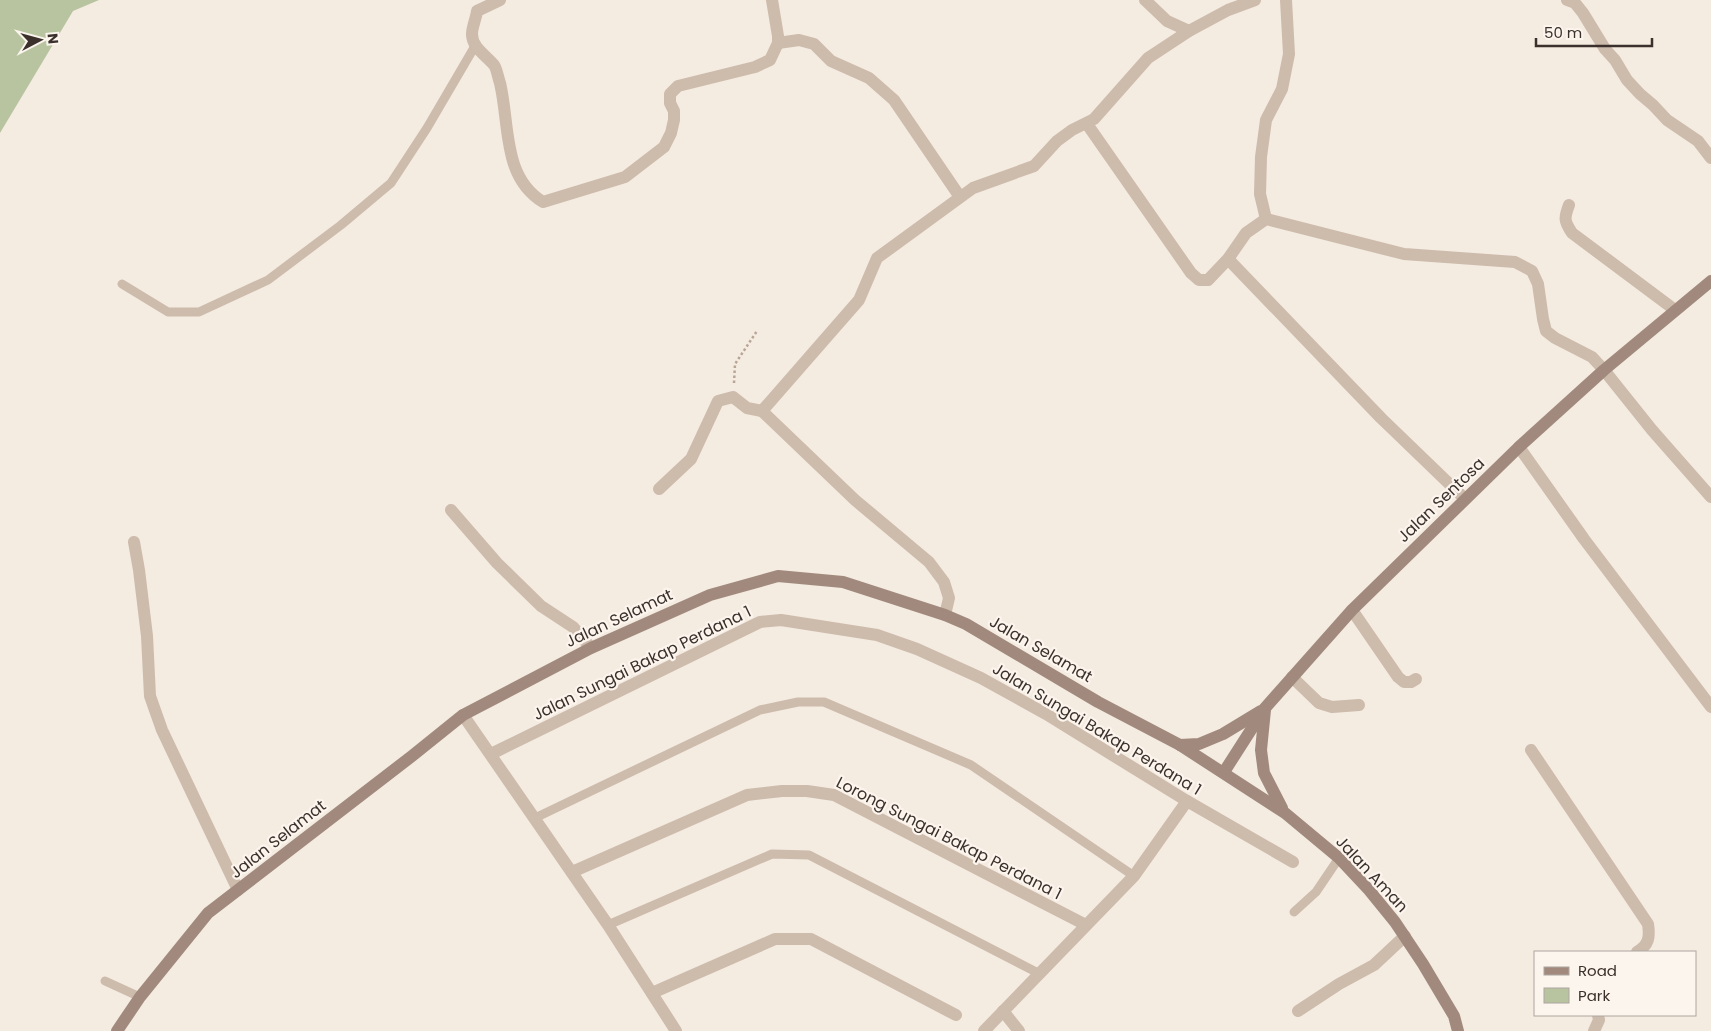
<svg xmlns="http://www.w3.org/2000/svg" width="1711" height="1031" font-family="Poppins,sans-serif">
  <rect width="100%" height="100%" fill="#f4ebe1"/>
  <!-- green -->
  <path fill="#b8c4a0" d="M0 0H99L73 11 0 133Z"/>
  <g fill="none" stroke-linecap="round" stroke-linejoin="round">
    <!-- path -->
    <path stroke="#b9a596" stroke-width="2.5" stroke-dasharray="2.5 2.5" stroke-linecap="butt" d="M734 383 735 364 757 331"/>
    <!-- lane -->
    <g stroke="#cdbbac" stroke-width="9">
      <path d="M122 284 168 312H199L268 280 341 225 391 183 427 128 475 46"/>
      <path d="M535 818 760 710 798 702H824L971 765 1134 876"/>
      <path d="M1294 912 1316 892 1339 858"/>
      <path d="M608 925 772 854 809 855 1040 974"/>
      <path d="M105 981 140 997"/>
    </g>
    <!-- street -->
    <g stroke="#cdbbac" stroke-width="12">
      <path d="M500 0 477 11C476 19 472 27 472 34 472 48 486 55 494 65 497 69 498 78 500 83 510 125 502 177 543 202L625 177 664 147 671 133 674 120V111L670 103V94L678 86 755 67 770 60 778 43V36L772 0"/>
      <path d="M1145 0 1167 21 1189 31"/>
      <path d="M1567 0 1575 3 1583 13 1605 49 1615 60 1627 80 1640 94 1653 105 1667 120 1698 141 1711 158"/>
      <path d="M778 43 799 40 814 44 831 61 869 78 894 100 960 197"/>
      <path d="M1087 124 1191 273 1199 280H1208L1228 259 1246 233 1266 219 1404 254 1515 262 1532 271 1538 284 1543 319 1546 331 1555 338 1592 357 1604 370 1652 430 1711 497"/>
      <path d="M1569 205C1564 218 1564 221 1572 233L1675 310"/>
      <path d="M1266 219 1260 194 1261 157 1266 120 1282 89 1289 54 1286 0"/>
      <path d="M1228 259 1381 418 1465 499"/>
      <path d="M1519 447 1584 539 1711 707"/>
      <path d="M659 489 691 459 718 401 733 397 747 408 762 411"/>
      <path d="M451 510 497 563 541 606 573 627 591 648"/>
      <path d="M134 542 139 570 147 636 150 696 162 730 238 890"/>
      <path d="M1352 610 1398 677 1404 682H1411L1416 679"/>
      <path d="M945 615 949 598 944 582 929 562 855 500 762 411 859 300 877 258 973 188 1034 166 1057 141 1072 130 1094 119 1148 58 1189 31 1228 10 1255 0"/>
      <path d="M1292 677 1319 703 1332 707 1359 705"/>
      <path d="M463 715 608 925 676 1031"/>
      <path d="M1531 750 1648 924C1650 937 1649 945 1637 952"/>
      <path d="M491 754 760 622 781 620 877 635 917 649 981 678 1046 714 1187 801 1293 862"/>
      <path d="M572 872 747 795 782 791H807L834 795 1086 925"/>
      <path d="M652 993 775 939H811L956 1015"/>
      <path d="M1003 1011 1019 1031"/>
      <path d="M1298 1011 1339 984 1374 965 1405 936"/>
      <path d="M984 1031 1134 876 1187 801"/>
      <path d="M1594 1031 1599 1020 1598 1015"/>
    </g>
    <!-- secondary -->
    <g stroke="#a18a7d" stroke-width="12">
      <path d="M1265 710 1261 750 1264 773 1282 808"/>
      <path d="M1180 745 1199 744 1223 734 1261 711"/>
      <path d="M1224 772 1265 708 1352 610 1519 447 1604 370 1711 281"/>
      <path d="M117 1031 140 997 208 913 412 756 463 715 591 648 710 595 778 576 843 582 945 615 966 624 1098 702 1180 745 1285 813 1339 858 1369 890 1395 922 1423 964 1454 1016 1458 1031"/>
    </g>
  </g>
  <g text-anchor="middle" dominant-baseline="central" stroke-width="4.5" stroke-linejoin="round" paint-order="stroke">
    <!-- street labels -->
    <g font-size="16" fill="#3b302b" stroke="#fbf5ee">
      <text transform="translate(1441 500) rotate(-44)">Jalan Sentosa</text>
      <text transform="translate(619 618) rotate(-25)">Jalan Selamat</text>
      <text transform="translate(1041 649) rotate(30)">Jalan Selamat</text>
      <text transform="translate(642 663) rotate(-26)">Jalan Sungai Bakap Perdana 1</text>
      <text transform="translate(1097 729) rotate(31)">Jalan Sungai Bakap Perdana 1</text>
      <text transform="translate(949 838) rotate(27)">Lorong Sungai Bakap Perdana 1</text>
      <text transform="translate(278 839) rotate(-38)">Jalan Selamat</text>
      <text transform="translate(1372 874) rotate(47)">Jalan Aman</text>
    </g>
  </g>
  <!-- legend -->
  <rect x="1534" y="951" width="162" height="65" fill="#fbf5ee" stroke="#aea6a0"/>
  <rect x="1544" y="967" width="25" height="8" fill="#a18a7d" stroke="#aea6a0"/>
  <text x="1578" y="976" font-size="15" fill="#3b302b">Road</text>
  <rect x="1544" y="988" width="25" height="15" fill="#b8c4a0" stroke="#aea6a0"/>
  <text x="1578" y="1001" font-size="15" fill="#3b302b">Park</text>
  <!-- north arrow -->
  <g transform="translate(40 40) rotate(84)" stroke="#fbf5ee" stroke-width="4" paint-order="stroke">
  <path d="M0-4L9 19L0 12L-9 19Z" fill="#3b302b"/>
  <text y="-8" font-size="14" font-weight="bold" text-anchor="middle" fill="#3b302b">N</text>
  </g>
  <!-- scale -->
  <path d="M1536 38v8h116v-8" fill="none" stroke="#3b302b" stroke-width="2.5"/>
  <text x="1544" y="38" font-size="15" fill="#3b302b" stroke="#fbf5ee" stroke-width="4" paint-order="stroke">50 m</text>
</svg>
